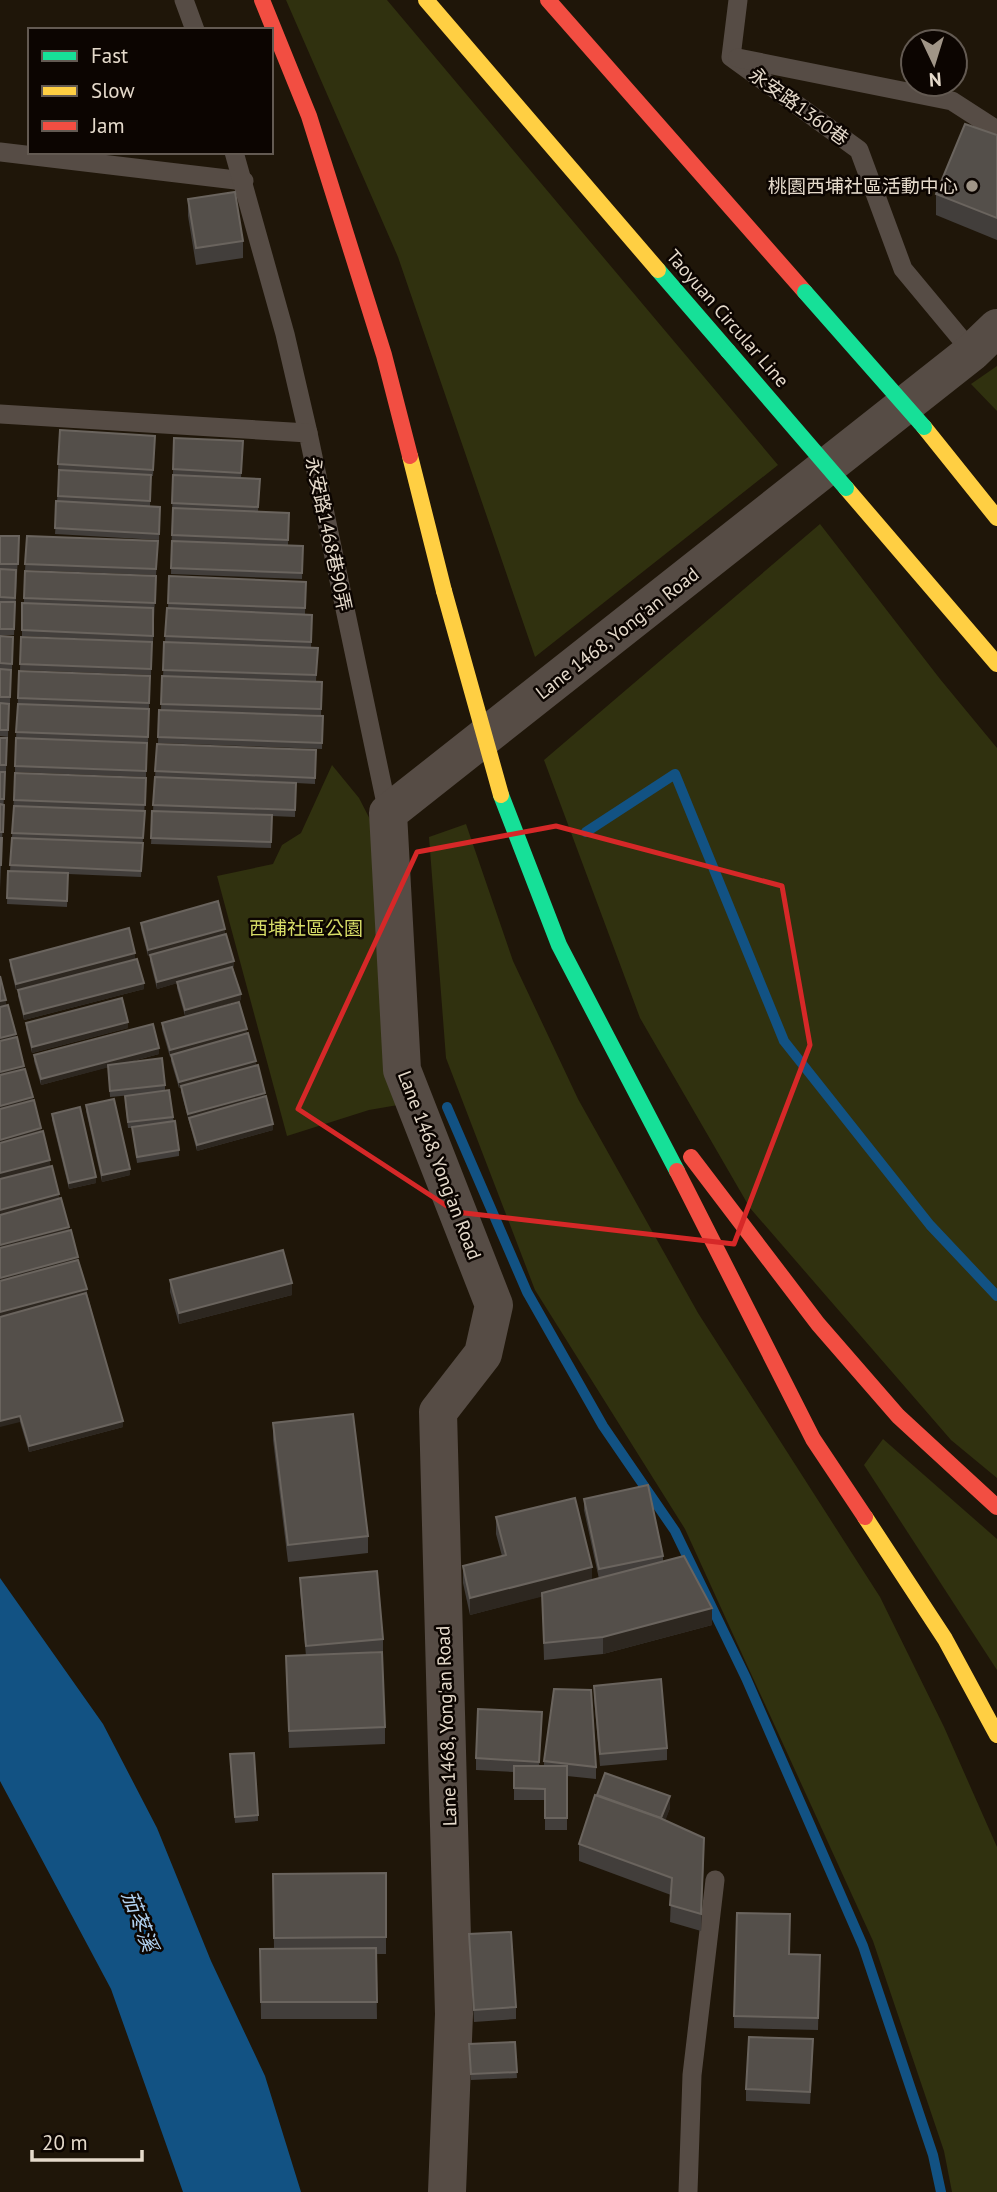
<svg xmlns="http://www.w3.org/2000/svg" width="997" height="2192" font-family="'PT Sans','Noto Sans TC',sans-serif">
  <rect width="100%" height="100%" fill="#1f1609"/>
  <!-- green -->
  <g fill="#30310f">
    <path d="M286 0H387L778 465 535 657 398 257Z"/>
    <path d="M997 366V411L971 384Z"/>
    <path d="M820 524 940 679 997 748V1478L951 1440 750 1208 640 1018 544 760Z"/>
    <path d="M332 765 359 798 377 833 398 1105 369 1110 287 1136 217 876 273 864 282 845 301 833Z"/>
    <path d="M466 824 513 961 578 1099 698 1313 880 1597 944 1727 997 1847V2192H952L944 2151 873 1941 685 1529 535 1290 446 1058 429 837Z"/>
    <path d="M883 1439 997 1539V1670L864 1465Z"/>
  </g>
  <!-- water -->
  <path fill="#125283" d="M0 1578 103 1724 157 1828 211 1961 265 2076 301 2192H183L111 1989 0 1781Z"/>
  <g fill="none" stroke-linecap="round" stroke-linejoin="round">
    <!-- stream -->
    <g stroke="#125283" stroke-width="10">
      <path d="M586 832 675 774 784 1041 930 1225 997 1296"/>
      <path d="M447 1107 527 1292 603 1426 675 1531 746 1678 863 1946 933 2155 941 2192"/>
    </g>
    <!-- lane -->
    <g stroke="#564c45" stroke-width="19">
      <path d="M184 0 195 30"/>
      <path d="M738 0 731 57 859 150 903 269 972 352"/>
      <path d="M738 58 952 101 997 130"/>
      <path d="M0 152 244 181"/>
      <path d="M234 152 285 334 308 433"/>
      <path d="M0 414 308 433 388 813"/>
      <path d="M688 2192 692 2075 715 1880"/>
    </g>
    <!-- street -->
    <path stroke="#564c45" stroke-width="38" d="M447 2192 454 2014 438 1412 483 1354 494 1305 402 1070 388 813 972 352 997 328"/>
    <!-- fast -->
    <g stroke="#16e098" stroke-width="16">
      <path d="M658 270 728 351"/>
      <path d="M501 795 559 945 677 1171"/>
    </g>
    <!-- slow -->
    <g stroke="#ffcf43" stroke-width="16">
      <path d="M426 0 658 270"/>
      <path d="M924 427 997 518"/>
      <path d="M410 456 444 591"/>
      <path d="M846 488 997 664"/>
      <path d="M865 1517 945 1639 997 1735"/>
    </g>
    <!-- jam -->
    <g stroke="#f24e42" stroke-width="16">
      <path d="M262 0 309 116 384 355 410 456"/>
      <path d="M548 0 805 292"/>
      <path d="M691 1157 818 1324 898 1416 997 1507"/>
      <path d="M677 1171 813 1439 865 1517"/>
    </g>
    <!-- fast-bridge -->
    <g stroke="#16e098" stroke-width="16">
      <path d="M805 292 924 427"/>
      <path d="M728 351 846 488"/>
    </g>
    <!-- slow-bridge -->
    <path stroke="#ffcf43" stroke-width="16" d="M444 591 501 795"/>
  </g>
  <!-- wall -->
  <g fill="#423e3b">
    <path d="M997 135V240L936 215V194Z"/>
    <path d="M188 199 243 241V258L196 265 188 216Z"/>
    <path d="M60 430 155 436 153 476H151L150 506 160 507 159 540 55 534 59 470H58Z"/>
    <path d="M243 441 241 478 260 479 258 512 289 513 288 545 303 546 302 579 171 574 173 469Z"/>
    <path d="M0 536H19L14 635H0Z"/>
    <path d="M27 536 158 541 156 575 25 570Z"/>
    <path d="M156 576 153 642 22 636V603H24V598Z"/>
    <path d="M169 576 306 582 305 614 312 615 311 648H318L316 681 163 676 167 608H168Z"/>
    <path d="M0 636 13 637 12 670 0 669Z"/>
    <path d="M21 637 152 642 151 675 20 670Z"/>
    <path d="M0 669 11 670 10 703H0Z"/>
    <path d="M150 676 148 743 16 738 18 698Z"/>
    <path d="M162 676 322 682 321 715 161 710Z"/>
    <path d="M0 703 9 704 8 737 0 736Z"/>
    <path d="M159 710 323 716 322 749 158 743Z"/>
    <path d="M0 738H7L6 771H0Z"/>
    <path d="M147 743 146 777 15 772V766Z"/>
    <path d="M157 744 316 750 315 784 296 783 295 817 272 816 271 848 151 844Z"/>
    <path d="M0 772H5L0 889Z"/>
    <path d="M15 773 146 778 141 877 68 874 67 907 7 904 8 871H10L12 838Z"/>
    <path d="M141 923 225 935 241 1000 185 1016 177 988V983L157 989 150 961V956H148L141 929Z"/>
    <path d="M129 928 16 990 10 966V960Z"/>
    <path d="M144 989 24 1020 18 996V990Z"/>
    <path d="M6 1006 16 1037 59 1199 78 1260 123 1427 29 1452 20 1422Z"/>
    <path d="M26 1023 128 1028 32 1053 26 1029Z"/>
    <path d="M162 1023 247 1034 265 1096 273 1130 197 1151 181 1092V1088H179L171 1061V1056L170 1057 162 1029Z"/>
    <path d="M159 1054 126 1063 165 1085V1091L173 1117 179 1150V1156L137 1163 132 1128H128L125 1102V1096L132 1095 110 1097 108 1067 41 1085 34 1061V1055Z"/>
    <path d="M86 1105 130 1175 102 1182 86 1111Z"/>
    <path d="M52 1114 96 1183 69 1189 52 1120Z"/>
    <path d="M170 1280 292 1295 179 1324 170 1292Z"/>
    <path d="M273 1423 368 1536V1553L288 1562 273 1440Z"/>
    <path d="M584 1499 663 1556V1562L712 1625 603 1654 544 1660 542 1596 470 1615 463 1583V1566L502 1556 496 1534V1517L592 1580 599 1579 584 1510Z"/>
    <path d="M300 1578 383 1639V1651L348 1654 385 1727V1744L289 1748 286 1656H306L300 1589Z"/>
    <path d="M594 1686 667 1748V1760L600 1766 594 1698Z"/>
    <path d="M542 1724 539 1766H544V1761L596 1767V1779L567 1776V1830H545V1800H514V1772L476 1770V1758Z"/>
    <path d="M230 1760 258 1815V1821L235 1823Z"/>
    <path d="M670 1808 665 1820 704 1855 701 1931 670 1922 671 1895 579 1861V1844Z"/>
    <path d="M386 1873V1954H376L377 2019H261L260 1949H274L273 1874Z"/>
    <path d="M469 1934 516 2007V2019L474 2022Z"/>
    <path d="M789 1954 820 1955 818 2030 734 2028V2016Z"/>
    <path d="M515 2042 517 2078 471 2080 469 2044Z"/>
    <path d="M813 2051 810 2104 746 2101V2089Z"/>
  </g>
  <!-- shaded-wall -->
  <g fill="#2d2720">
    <path d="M225 929V935L148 956V950Z"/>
    <path d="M135 953V959L16 990V984Z"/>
    <path d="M234 961V967L157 989V982Z"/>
    <path d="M144 983V989L24 1020V1014Z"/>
    <path d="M241 994V1000L185 1016V1010Z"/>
    <path d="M6 1000V1006L0 1007V1001Z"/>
    <path d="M128 1022V1028L32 1053V1047Z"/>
    <path d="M247 1029V1035L170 1057V1050Z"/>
    <path d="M16 1034V1040L0 1044V1038Z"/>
    <path d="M159 1048V1054L41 1085V1079Z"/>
    <path d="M256 1061V1067L179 1088V1082Z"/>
    <path d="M24 1066V1072L0 1078V1072Z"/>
    <path d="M265 1093V1099L188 1120V1114Z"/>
    <path d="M33 1097V1103L0 1112V1106Z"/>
    <path d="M273 1124V1130L197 1151V1145Z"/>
    <path d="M41 1128V1135L0 1146V1140Z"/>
    <path d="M50 1160V1166L0 1180V1173Z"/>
    <path d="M130 1169V1175L102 1182V1175Z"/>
    <path d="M96 1177V1183L69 1189V1183Z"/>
    <path d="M59 1194V1200L0 1216V1210Z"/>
    <path d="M69 1227V1233L0 1251V1245Z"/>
    <path d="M78 1257V1263L0 1284V1278Z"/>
    <path d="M292 1283V1295L179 1324V1313Z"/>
    <path d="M87 1289V1295L0 1318V1312Z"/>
    <path d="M20 1416V1422L0 1427V1421Z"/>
    <path d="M123 1421V1427L29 1452V1446Z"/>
    <path d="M592 1567V1584L470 1615V1598Z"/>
    <path d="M712 1608V1625L603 1654V1637Z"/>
    <path d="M670 1796V1808L660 1835V1823Z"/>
    <path d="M704 1838V1855L701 1931V1914Z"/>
  </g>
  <!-- building -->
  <g fill="#544f4a" stroke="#6a645e" stroke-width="2">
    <path d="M965 124 997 135V218L936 194Z"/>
    <path d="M235 192 243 241 196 248 188 199Z"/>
    <path d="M60 430 155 436 153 470 58 464Z"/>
    <path d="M174 438 243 441 241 473 173 469Z"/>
    <path d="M59 470 151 475 150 501 58 496Z"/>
    <path d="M173 475 260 479 258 507 172 503Z"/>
    <path d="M56 501 160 507 159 534 55 528Z"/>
    <path d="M173 508 289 513 288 540 172 535Z"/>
    <path d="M0 536H19L18 564H0Z"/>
    <path d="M27 536 158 541 156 569 25 564Z"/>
    <path d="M172 541 303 546 302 573 171 568Z"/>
    <path d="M0 569 16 570 15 598 0 597Z"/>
    <path d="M25 571 156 576 155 603 24 598Z"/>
    <path d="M169 576 306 582 305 608 168 603Z"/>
    <path d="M0 602H15L14 629H0Z"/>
    <path d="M22 603 153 608V636L22 630Z"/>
    <path d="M167 608 312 615 311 642 165 636Z"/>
    <path d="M0 636 13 637 12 664 0 663Z"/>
    <path d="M21 637 152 642 151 669 20 664Z"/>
    <path d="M164 642 318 648 316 675 163 670Z"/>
    <path d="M0 669 11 670 10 697H0Z"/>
    <path d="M19 671 150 676 149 703 18 698Z"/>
    <path d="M162 676 322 682 321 709 161 704Z"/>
    <path d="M0 703 9 704 8 730H0Z"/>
    <path d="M18 704 149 709 148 737 16 732Z"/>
    <path d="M159 710 323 716 322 743 158 737Z"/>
    <path d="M0 738H7L6 765H0Z"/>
    <path d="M16 738 147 743 146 771 15 766Z"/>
    <path d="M157 744 316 750 315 778 155 771Z"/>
    <path d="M0 772H5L4 799H0Z"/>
    <path d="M15 773 146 778 145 805 14 800Z"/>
    <path d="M155 777 296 783 295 810 153 805Z"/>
    <path d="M0 804 4 805 3 832H0Z"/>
    <path d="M14 806 145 811 143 838 12 833Z"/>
    <path d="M152 811 272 815 271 842 151 838Z"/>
    <path d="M0 838H2L1 865H0Z"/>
    <path d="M12 838 143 843 141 871 10 865Z"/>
    <path d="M8 871 68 873 67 901 7 898Z"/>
    <path d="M218 901 225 929 148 950 141 923Z"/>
    <path d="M129 928 135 953 16 984 10 960Z"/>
    <path d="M226 934 234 961 157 982 150 955Z"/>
    <path d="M137 959 144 983 24 1014 18 990Z"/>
    <path d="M232 967 241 994 185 1010 177 982Z"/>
    <path d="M0 976 6 1000 0 1001Z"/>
    <path d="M122 998 128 1022 32 1047 26 1023Z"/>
    <path d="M239 1002 247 1029 170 1050 162 1023Z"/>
    <path d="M8 1005 16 1034 0 1038V1007Z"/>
    <path d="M153 1024 159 1048 41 1079 34 1055Z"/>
    <path d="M248 1033 256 1061 179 1082 171 1055Z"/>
    <path d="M17 1037 24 1066 0 1072V1041Z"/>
    <path d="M162 1058 165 1085 110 1091 108 1065Z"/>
    <path d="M258 1065 265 1093 188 1114 181 1086Z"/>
    <path d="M25 1069 33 1097 0 1106V1075Z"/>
    <path d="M169 1090 173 1117 128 1122 125 1096Z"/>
    <path d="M266 1096 273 1124 197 1145 189 1118Z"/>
    <path d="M114 1099 130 1169 102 1175 86 1105Z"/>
    <path d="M34 1100 41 1128 0 1140V1109Z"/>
    <path d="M80 1107 96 1177 69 1183 52 1114Z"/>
    <path d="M175 1121 179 1150 137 1157 132 1127Z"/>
    <path d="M43 1131 50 1160 0 1173V1143Z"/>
    <path d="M52 1166 59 1194 0 1210V1179Z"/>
    <path d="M61 1198 69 1227 0 1245V1215Z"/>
    <path d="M71 1230 78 1257 0 1278V1248Z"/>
    <path d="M283 1250 292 1283 179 1313 170 1280Z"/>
    <path d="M78 1260 87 1289 0 1312V1281Z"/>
    <path d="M86 1293 123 1421 29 1446 20 1416 0 1421V1317Z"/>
    <path d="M353 1414 368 1536 288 1545 273 1423Z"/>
    <path d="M648 1485 663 1556 599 1569 584 1499Z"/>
    <path d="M575 1498 592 1567 470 1598 463 1566 506 1555 496 1517Z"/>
    <path d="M684 1556 712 1608 603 1637 544 1643 542 1593Z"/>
    <path d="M377 1571 383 1639 306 1646 300 1578Z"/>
    <path d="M382 1652 385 1727 289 1731 286 1656Z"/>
    <path d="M661 1679 667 1748 600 1754 594 1686Z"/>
    <path d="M554 1689 591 1690 596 1767 544 1761Z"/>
    <path d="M478 1709 542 1712 539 1762 476 1758Z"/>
    <path d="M254 1753 258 1815 235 1817 230 1754Z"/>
    <path d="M514 1766H567V1818H545V1789L514 1788Z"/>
    <path d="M605 1773 670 1796 661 1818 597 1795Z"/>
    <path d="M595 1795 660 1818 704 1838 701 1914 670 1905 672 1878 579 1844Z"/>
    <path d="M386 1873V1937L274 1938 273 1874Z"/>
    <path d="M737 1913 790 1914 789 1954 820 1955 818 2018 734 2016Z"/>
    <path d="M511 1932 516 2007 474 2010 469 1934Z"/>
    <path d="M376 1948 377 2002H261L260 1949Z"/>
    <path d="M749 2037 813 2039 810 2092 746 2089Z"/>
    <path d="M515 2042 517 2072 471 2074 469 2044Z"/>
  </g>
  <!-- marked area -->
  <path fill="none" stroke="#d62828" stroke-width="5" stroke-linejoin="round" d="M556 826 782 886 810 1045 734 1244 456 1212 298 1109 417 852Z"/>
  <!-- markers -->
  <circle fill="#a09587" stroke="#0c0501" stroke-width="2.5" cx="972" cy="186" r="7"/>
  <g text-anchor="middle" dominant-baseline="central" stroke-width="5" stroke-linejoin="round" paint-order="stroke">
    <!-- street labels -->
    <g font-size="19" fill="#e5dacb" stroke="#0c0501">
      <text transform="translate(799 106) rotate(36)">永安路1360巷</text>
      <text transform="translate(728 318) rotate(49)">Taoyuan Circular Line</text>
      <text transform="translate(329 534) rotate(78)">永安路1468巷90弄</text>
      <text transform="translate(617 633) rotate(-38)">Lane 1468, Yong'an Road</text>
      <text transform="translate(440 1165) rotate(69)">Lane 1468, Yong'an Road</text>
      <text transform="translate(446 1726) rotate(-92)">Lane 1468, Yong'an Road</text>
    </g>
    <!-- poi labels -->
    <g font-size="19" fill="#e5dacb" stroke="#0c0501" text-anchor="end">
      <text x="958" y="186">桃園西埔社區活動中心</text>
    </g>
    <!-- park labels -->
    <g font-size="19" fill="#d7dd67" stroke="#0c0501">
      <text x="306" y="928">西埔社區公園</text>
    </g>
    <!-- water labels -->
    <g font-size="21" font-style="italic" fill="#b1d2f2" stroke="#0c0501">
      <text transform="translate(140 1921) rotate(69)">茄苳溪</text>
    </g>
  </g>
  <!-- legend -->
  <rect x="28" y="28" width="245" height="126" fill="#0c0501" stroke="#635a52" stroke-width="2"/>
  <rect x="42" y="51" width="35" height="10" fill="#16e098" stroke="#635a52" stroke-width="2"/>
  <text x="91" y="63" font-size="21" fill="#e5dacb">Fast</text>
  <rect x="42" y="86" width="35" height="10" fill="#ffcf43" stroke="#635a52" stroke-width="2"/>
  <text x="91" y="98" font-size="21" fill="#e5dacb">Slow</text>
  <rect x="42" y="121" width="35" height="10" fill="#f24e42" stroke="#635a52" stroke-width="2"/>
  <text x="91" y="133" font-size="21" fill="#e5dacb">Jam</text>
  <!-- north arrow -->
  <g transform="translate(934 63) rotate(176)"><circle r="33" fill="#0c0501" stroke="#635a52" stroke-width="2"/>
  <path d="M0-5L12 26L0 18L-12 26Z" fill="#a09587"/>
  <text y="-10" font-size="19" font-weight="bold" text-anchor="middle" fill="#e5dacb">N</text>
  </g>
  <!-- scale -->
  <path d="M32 2150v10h110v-10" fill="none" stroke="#e5dacb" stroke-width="3.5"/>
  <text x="42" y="2150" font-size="21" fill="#e5dacb" stroke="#0c0501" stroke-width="5" paint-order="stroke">20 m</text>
</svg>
